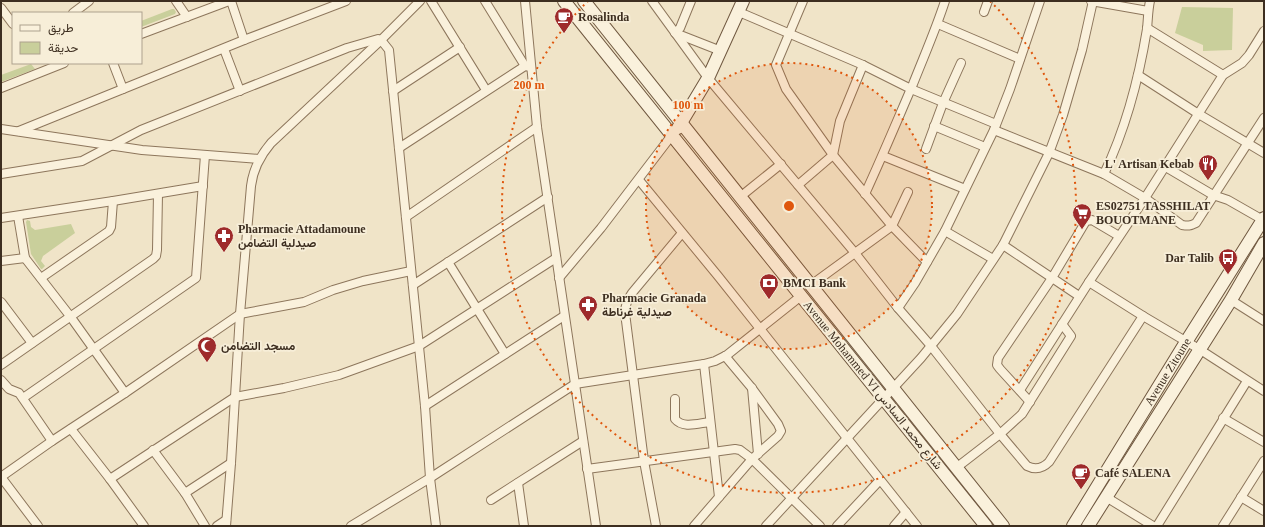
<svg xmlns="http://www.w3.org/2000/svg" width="1265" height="527" font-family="'Times New Roman',Vazirmatn,serif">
  <rect width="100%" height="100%" fill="#f0e4c8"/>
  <!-- green -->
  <g fill="#c9cf9b">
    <path d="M1182 7 1233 8 1232 50 1203 51V45L1175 33Z"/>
    <path d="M172 9H174L176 12 175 14 141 27V21Z"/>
    <path d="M31 64 35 69 1 82V75Z"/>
    <path d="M27 220 30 221 31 227 35 230 71 224 75 233 43 256 41 261 45 266 42 269H41L31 254 26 222Z"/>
  </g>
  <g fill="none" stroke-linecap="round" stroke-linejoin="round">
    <!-- street casing -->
    <g stroke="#8d765c" stroke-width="10">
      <g id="street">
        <path d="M176 1 187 17"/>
        <path d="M231 1 244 40"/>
        <path d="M431 1 486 90"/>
        <path d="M485 1 525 66"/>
        <path d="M525 1 537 127 596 526"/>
        <path d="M652 1 708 78 855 253 898 308 931 346 1000 434 1027 466C1035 470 1042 469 1049 462L1143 316 1199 349 1264 391"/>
        <path d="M691 1 680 28 675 33 721 51"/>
        <path d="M803 1 776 65 786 89 833 155 892 226 927 262"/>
        <path d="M1091 1 1148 11"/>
        <path d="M1 8 13 24"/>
        <path d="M739 12 863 65 911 89 996 124"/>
        <path d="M984 12 988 1"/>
        <path d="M73 13 89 1"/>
        <path d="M938 24 1020 59"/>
        <path d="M1147 28 1223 75"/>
        <path d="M141 34 229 1"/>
        <path d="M224 49 240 91"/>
        <path d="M113 63 123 89"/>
        <path d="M1138 75 1197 113 1264 153"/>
        <path d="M1 88 64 63"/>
        <path d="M393 91 460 47"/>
        <path d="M934 126 985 147"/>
        <path d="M1 129 142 150 259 159"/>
        <path d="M994 130 1104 174 1145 198 1182 225C1188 226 1190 226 1196 223L1264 118"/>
        <path d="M19 131 244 40 346 1"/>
        <path d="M399 148 525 66 531 67"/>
        <path d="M926 149 943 103 961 63"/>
        <path d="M883 156 965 189"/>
        <path d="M1164 166 1213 195 1228 200 1263 220"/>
        <path d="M1 174 82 161 141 130 347 48 378 39 381 40 389 50 425 406 430 478 436 526"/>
        <path d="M1104 174C1126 128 1139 78 1147 29 1148 19 1148 10 1150 1"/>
        <path d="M639 180 718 276 917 526"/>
        <path d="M798 185 833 155 840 121 863 65"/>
        <path d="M865 194C882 157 897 121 913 84 924 56 936 29 945 1"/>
        <path d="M740 197 781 164"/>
        <path d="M18 216 25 258 70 316 125 393"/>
        <path d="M406 217 537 127"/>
        <path d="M1 218 113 201 203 186"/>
        <path d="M945 231 993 259"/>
        <path d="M1003 245 1079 296"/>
        <path d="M1 261 25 258"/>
        <path d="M448 262 505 354"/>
        <path d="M41 278 109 231 111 227 113 201"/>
        <path d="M559 278 601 228 672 135"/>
        <path d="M1089 282 1143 316"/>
        <path d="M413 285 548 197"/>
        <path d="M811 285 892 226 908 192"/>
        <path d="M1231 300 1264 321"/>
        <path d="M1 302 32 343"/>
        <path d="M898 308 915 283 945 231 994 130 1010 89 1040 1"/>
        <path d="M704 364 719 497"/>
        <path d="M1 365 153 259 156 256 157 250 158 194"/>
        <path d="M1 380 9 389 19 393 52 441"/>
        <path d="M752 388 758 454"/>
        <path d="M1020 390 1089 282 1145 198 1223 75 1242 63 1249 55 1264 31"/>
        <path d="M23 398 196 278 205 155"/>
        <path d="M675 399V419C683 429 699 423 710 422"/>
        <path d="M1030 402 1000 369 997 365 998 358 1052 278 1086 221 1092 220 1119 236"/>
        <path d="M425 406 564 316"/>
        <path d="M1223 418 1264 442"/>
        <path d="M71 429 110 479 144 526"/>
        <path d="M153 450 185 493 205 526"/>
        <path d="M956 468 1000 434 1022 414 1071 336 1062 324"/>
        <path d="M587 469 735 449 740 450 752 459 820 526"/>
        <path d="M1 477 52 441 125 393 240 314 304 302 333 290 363 281 411 271"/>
        <path d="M1 477 38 526"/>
        <path d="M110 479 235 397 284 388 339 375 419 346 556 258"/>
        <path d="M518 483 524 526"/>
        <path d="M185 493 231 463"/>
        <path d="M1106 497 1153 526"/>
        <path d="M1241 497 1264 511"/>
        <path d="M491 500 583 441"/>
        <path d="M217 526 226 520"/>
        <path d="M226 526 231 463 240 314 251 186C253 169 260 156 271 143L381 40 420 1"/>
        <path d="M351 526 430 478 575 384 704 364 715 361 727 355 801 296"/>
        <path d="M656 526 644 461 625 313C625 305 627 300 632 293L682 233"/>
        <path d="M694 526 752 459 778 436 781 431 778 424 751 387 725 356"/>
        <path d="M766 526 921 358 957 314 1003 245 1049 153 1063 115 1082 50 1093 1"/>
        <path d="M837 526 880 480"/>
        <path d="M894 526 906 512"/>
        <path d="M1157 526 1247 381"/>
        <path d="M1223 526 1264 461"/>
      </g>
    </g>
    <!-- secondary casing -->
    <g stroke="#6f573f" stroke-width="14">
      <g id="secondary">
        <path d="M564 1 986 526"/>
        <path d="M584 1 1003 526"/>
        <path d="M678 128 708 78 743 1"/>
        <path id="s1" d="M1073 526 1186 342 1264 218"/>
        <path d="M1088 526 1231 300 1264 243"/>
      </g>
    </g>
    <!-- street -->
    <use href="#street" stroke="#faf1dc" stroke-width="8"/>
    <!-- secondary -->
    <use href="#secondary" stroke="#faf1dc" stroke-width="12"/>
  </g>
  <!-- distance rings -->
  <circle cx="789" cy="206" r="143" fill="#df570d" fill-opacity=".12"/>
  <g fill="none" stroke="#df570d" stroke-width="2" stroke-dasharray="2 4">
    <circle cx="789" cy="206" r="143"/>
    <path d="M990 1A287 287 0 1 1 588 1"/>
  </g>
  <!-- icons -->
  <defs>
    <g id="cafe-pin" transform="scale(1)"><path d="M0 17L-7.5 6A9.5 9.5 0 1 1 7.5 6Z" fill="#9e2a2b" stroke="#f7eed8"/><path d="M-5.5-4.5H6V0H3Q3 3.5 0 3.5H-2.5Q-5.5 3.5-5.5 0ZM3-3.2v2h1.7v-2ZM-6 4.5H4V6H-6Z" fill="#fff"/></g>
    <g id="restaurant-pin" transform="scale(1)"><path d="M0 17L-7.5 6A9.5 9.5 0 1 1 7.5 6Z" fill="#9e2a2b" stroke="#f7eed8"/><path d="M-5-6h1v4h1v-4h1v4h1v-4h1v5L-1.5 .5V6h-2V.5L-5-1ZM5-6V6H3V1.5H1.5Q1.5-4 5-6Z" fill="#fff"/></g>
    <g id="supermarket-pin" transform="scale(1)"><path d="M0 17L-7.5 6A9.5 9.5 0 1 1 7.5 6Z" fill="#9e2a2b" stroke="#f7eed8"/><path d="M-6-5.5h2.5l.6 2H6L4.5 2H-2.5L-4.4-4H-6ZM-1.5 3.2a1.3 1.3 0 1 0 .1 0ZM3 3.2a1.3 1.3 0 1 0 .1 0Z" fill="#fff"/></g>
    <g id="pharmacy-pin" transform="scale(1)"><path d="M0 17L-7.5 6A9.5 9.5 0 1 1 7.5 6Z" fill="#9e2a2b" stroke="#f7eed8"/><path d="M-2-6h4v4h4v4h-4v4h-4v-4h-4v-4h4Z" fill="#fff"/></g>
    <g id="bus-pin" transform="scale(1)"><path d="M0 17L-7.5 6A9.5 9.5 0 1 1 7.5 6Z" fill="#9e2a2b" stroke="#f7eed8"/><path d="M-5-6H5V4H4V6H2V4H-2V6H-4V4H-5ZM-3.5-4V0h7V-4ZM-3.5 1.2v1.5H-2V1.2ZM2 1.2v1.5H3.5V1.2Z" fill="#fff"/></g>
    <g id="bank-pin" transform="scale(1)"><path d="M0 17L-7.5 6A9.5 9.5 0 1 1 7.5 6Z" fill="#9e2a2b" stroke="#f7eed8"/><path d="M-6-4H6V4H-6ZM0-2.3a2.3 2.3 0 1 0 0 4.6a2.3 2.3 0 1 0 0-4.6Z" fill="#fff"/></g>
    <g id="mosque-pin" transform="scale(1)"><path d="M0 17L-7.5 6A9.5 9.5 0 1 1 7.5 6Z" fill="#9e2a2b" stroke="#f7eed8"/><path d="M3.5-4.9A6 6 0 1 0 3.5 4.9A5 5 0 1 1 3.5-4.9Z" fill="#fff"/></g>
  </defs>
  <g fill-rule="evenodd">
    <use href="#cafe-pin" x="564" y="17"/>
    <use href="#restaurant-pin" x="1208" y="164"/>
    <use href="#supermarket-pin" x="1082" y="213"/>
    <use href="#pharmacy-pin" x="224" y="236"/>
    <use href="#bus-pin" x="1228" y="258"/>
    <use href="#bank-pin" x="769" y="283"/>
    <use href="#pharmacy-pin" x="588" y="305"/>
    <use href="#mosque-pin" x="207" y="346"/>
    <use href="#cafe-pin" x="1081" y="473"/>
  </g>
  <g text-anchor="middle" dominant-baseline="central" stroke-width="3.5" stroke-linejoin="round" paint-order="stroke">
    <!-- poi labels -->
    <g font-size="12" font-weight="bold" fill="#3d2e20" stroke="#f7eed8" text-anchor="start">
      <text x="578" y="17">Rosalinda</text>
      <text x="1194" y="164" text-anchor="end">L' Artisan Kebab</text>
      <text x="1096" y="206">ES02751 TASSHILAT<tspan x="1096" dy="14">BOUOTMANE</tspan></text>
      <text x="238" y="229">Pharmacie Attadamoune<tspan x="238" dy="14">صيدلية التضامن</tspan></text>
      <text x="1214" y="258" text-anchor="end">Dar Talib</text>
      <text x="783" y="283">BMCI Bank</text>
      <text x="602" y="298">Pharmacie Granada<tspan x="602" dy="14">صيدلية غرناطة</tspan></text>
      <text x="221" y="346">مسجد التضامن</text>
      <text x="1095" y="473">Café SALENA</text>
    </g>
    <!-- street labels -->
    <g font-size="12" fill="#3d2e20" stroke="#f7eed8">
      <text stroke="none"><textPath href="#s1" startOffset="181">Avenue Zitoune</textPath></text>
      <text transform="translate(873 385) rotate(51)">Avenue Mohammed VI شارع محمد السادس</text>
    </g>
  </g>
  <circle cx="789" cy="206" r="6" fill="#df570d" stroke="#f7eed8" stroke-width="2"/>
  <g font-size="12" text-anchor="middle" font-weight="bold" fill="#df570d" stroke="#f7eed8" stroke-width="3.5" stroke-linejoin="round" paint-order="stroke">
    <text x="529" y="89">200 m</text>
    <text x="688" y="109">100 m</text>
  </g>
  <!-- border -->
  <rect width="1265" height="527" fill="none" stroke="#3d2e20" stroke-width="4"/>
  <!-- legend -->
  <rect x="12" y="12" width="130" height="52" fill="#f7eed8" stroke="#ada18e"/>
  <rect x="20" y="25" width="20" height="6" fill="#faf1dc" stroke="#ada18e"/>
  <text x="48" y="32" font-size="12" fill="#3d2e20">طريق</text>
  <rect x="20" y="42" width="20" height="12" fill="#c9cf9b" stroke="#ada18e"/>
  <text x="48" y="52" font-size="12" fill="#3d2e20">حديقة</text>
</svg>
